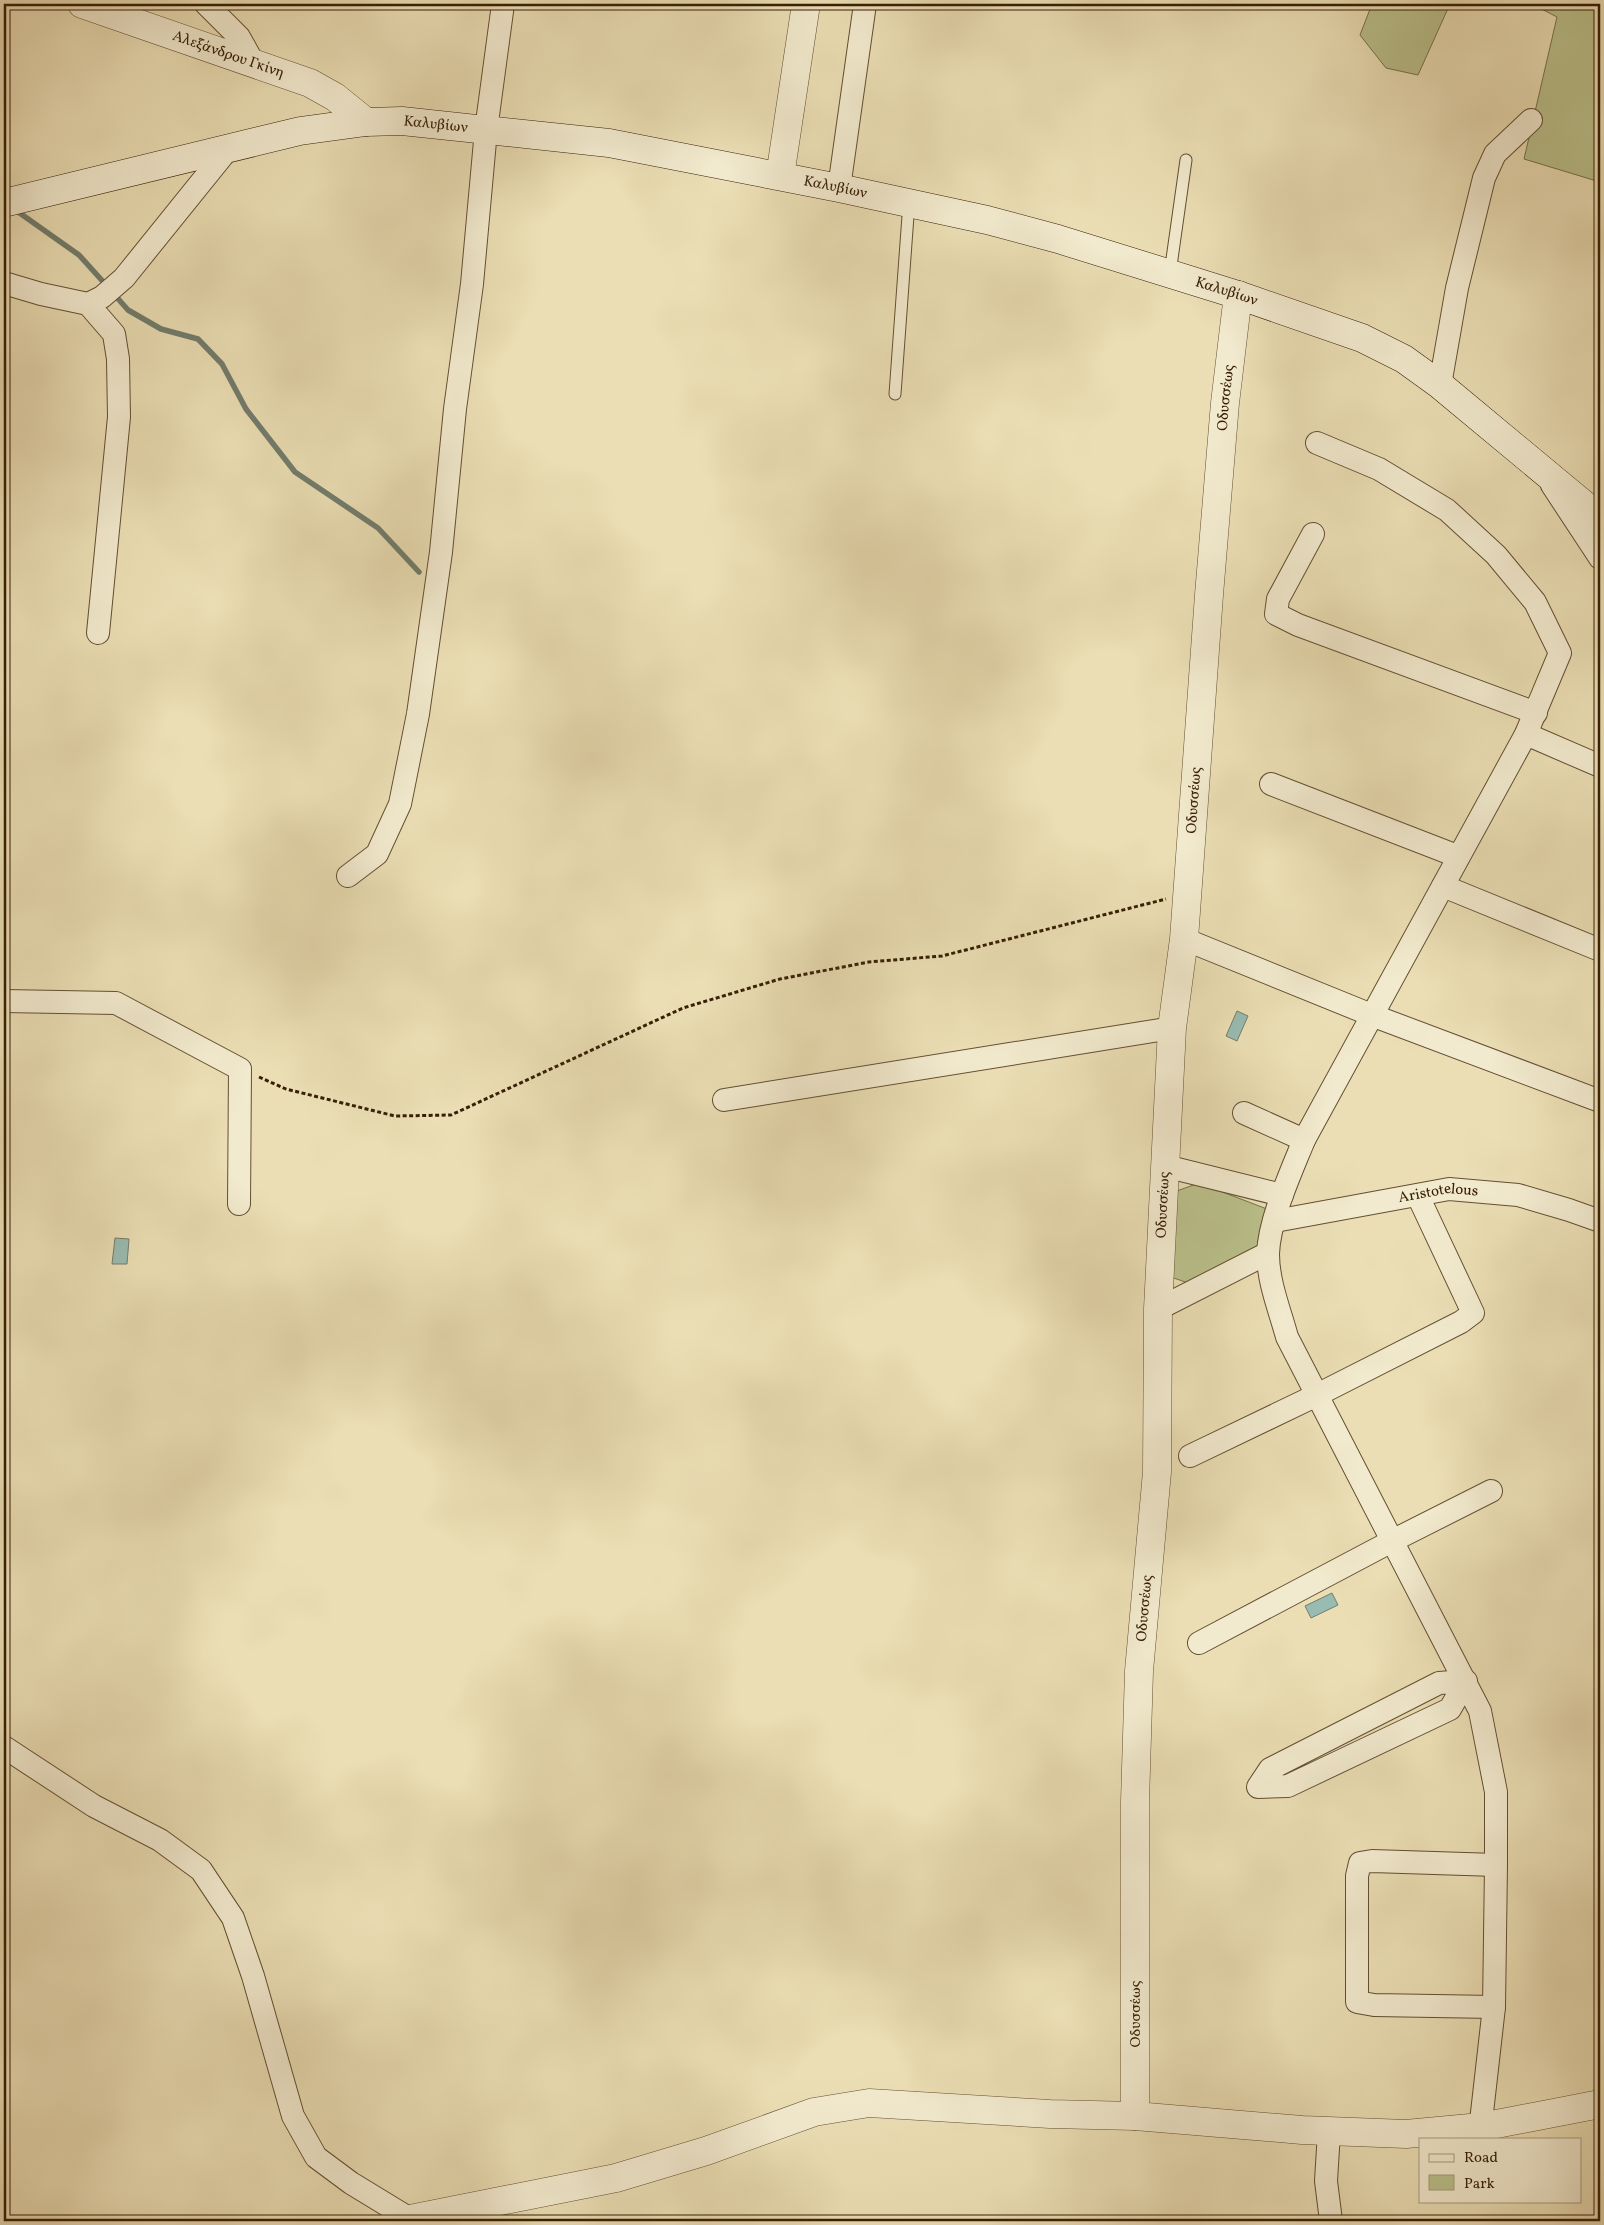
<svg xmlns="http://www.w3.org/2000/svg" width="1604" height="2225" font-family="Vollkorn,serif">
  <rect width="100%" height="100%" fill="#ebdeb4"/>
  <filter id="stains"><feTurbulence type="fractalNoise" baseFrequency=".004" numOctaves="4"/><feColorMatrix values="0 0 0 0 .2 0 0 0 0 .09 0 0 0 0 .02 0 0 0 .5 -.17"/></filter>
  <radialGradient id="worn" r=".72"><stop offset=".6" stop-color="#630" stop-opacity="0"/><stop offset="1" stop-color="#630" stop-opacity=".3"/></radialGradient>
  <!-- green -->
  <g fill="#bac08b" stroke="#787048">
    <path d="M1372 4H1450L1418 75 1386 68 1360 35Z"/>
    <path d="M1532 4H1600V182L1524 159 1557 17Z"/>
    <path d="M1199 1183 1267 1209 1257 1249 1191 1284 1168 1276 1174 1192Z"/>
  </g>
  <!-- water -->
  <g fill="#98bcb1" stroke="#717d6d">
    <path d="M1237 1011 1248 1016 1237 1041 1226 1036Z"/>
    <path d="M115 1238 129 1239 127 1264H112Z"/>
    <path d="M1332 1593 1338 1605 1311 1618 1305 1606Z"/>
  </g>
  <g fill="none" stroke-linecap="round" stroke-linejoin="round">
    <!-- stream -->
    <g stroke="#717d6d" stroke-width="5.5">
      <path d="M14 209 79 255 107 286"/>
      <path d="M113 293 128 310 161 329 198 339 222 364 246 409 295 472 378 528 419 572"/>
    </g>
    <!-- service casing -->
    <g stroke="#644f32" stroke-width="13">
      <g id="service">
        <path d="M1170 273 1186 160"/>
        <path d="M895 394 909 202"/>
      </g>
    </g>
    <!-- minor casing -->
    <g stroke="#644f32" stroke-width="24">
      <g id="minor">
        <path d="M206 4 239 37 253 62"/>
        <path d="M839 188 865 4"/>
        <path d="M4 283 41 294 88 304 114 334 118 359 119 417 98 633"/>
        <path d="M88 304 102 297 124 278 228 149"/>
        <path d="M1440 385 1457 288 1484 178 1495 154 1531 120"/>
        <path d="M1317 443 1379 469 1447 510 1496 555 1535 602 1560 653 1526 734 1304 1140C1291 1172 1269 1220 1268 1254 1268 1282 1280 1311 1287 1337L1480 1711 1496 1792V1865L1494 2007 1479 2139"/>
        <path d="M1552 485 1600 558"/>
        <path d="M1313 534 1278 599 1276 614 1298 625 1536 713"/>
        <path d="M1526 734 1600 766"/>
        <path d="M1271 784 1457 856"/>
        <path d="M348 876 377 854 400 804 418 714 441 552 455 409 472 284 486 130 503 4"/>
        <path d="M1443 886 1600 950"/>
        <path d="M1184 939 1374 1016 1600 1101"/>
        <path d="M4 1001 116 1003 240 1069 239 1204"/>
        <path d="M724 1100 1172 1028"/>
        <path d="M1244 1113 1304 1140"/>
        <path d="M1165 1166 1282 1195"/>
        <path id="s1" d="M1275 1221 1449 1189 1518 1195 1569 1210 1600 1221"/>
        <path d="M1158 1309 1268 1253"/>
        <path d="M1190 1456 1317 1395 1461 1322 1473 1313 1418 1196"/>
        <path d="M1199 1643 1392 1541 1491 1491"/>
        <path d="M1466 1681 1450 1709 1288 1786 1258 1787 1270 1769 1439 1683Z"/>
        <path d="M4 1747 94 1806 160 1840 201 1870 233 1918 253 1976 293 2116 316 2157 351 2183 410 2219"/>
        <path d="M1494 2007 1374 2005 1357 2002V1876L1360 1863 1372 1861 1496 1865"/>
        <path d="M1329 2132 1326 2181 1331 2221"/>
      </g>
    </g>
    <!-- tertiary casing -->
    <g stroke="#644f32" stroke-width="29">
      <g id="tertiary">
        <path id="s2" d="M82 4 310 83 335 97 366 122"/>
        <path d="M780 176 806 4"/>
        <path id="s3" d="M1135 2116V1802L1139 1671 1157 1472 1158 1309 1172 1028 1184 939 1209 595 1225 403 1238 295"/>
        <path d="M409 2221 410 2219 616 2178 706 2151 814 2112 869 2103 1050 2114 1135 2116 1302 2130 1406 2134 1481 2127 1600 2104"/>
      </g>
    </g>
    <!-- secondary casing -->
    <g stroke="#371f06" stroke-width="29">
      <g id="secondary">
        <path id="s4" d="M4 203 300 131 366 122 402 121 609 143 839 188 987 220 1058 239 1238 295 1362 338 1404 359 1440 385 1600 518"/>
      </g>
    </g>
    <!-- path -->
    <path stroke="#371f06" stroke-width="3" stroke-dasharray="4 2.5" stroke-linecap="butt" d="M259 1077 286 1089 395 1116 451 1115 683 1008 780 979 869 962 942 956 1166 899"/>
    <!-- service -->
    <use href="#service" stroke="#f2eace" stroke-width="11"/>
    <!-- minor -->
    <use href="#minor" stroke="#f2eace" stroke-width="22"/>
    <!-- tertiary -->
    <use href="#tertiary" stroke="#f2eace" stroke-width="28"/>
    <!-- secondary -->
    <use href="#secondary" stroke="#f2eace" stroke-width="28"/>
  </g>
  <g text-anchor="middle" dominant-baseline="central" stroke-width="4.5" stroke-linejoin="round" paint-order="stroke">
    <!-- street labels -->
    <g font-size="15" fill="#371f06" stroke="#f2eace">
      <text stroke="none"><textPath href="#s2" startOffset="155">Αλεξάνδρου Γκίνη</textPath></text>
      <text stroke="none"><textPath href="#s4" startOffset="441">Καλυβίων</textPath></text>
      <text stroke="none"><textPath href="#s4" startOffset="846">Καλυβίων</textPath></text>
      <text stroke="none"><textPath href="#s4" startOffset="1251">Καλυβίων</textPath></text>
      <text stroke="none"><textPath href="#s3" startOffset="1722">Οδυσσέως</textPath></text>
      <text stroke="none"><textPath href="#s3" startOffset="1318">Οδυσσέως</textPath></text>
      <text stroke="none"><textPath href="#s1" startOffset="166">Aristotelous</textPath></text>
      <text stroke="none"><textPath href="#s3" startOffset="912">Οδυσσέως</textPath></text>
      <text stroke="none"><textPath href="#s3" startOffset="508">Οδυσσέως</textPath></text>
      <text transform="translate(1136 2014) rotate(-90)">Οδυσσέως</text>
    </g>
  </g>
  <!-- margin -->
  <rect width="1604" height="2225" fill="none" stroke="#ebdeb4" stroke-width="20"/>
  <rect x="5" y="5" width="1594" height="2215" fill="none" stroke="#371f06" stroke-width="2.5"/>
  <rect x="10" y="10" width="1584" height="2205" fill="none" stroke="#371f06"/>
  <!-- legend -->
  <rect x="1419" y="2138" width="162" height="65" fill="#f2eace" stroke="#a7997e"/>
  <rect x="1429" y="2154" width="25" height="8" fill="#f2eace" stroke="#a7997e"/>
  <text x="1464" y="2162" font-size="15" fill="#371f06">Road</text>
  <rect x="1429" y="2175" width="25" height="15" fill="#bac08b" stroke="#a7997e"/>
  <text x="1464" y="2188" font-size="15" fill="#371f06">Park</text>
  <rect width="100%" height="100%" filter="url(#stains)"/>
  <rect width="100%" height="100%" fill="url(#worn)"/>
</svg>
